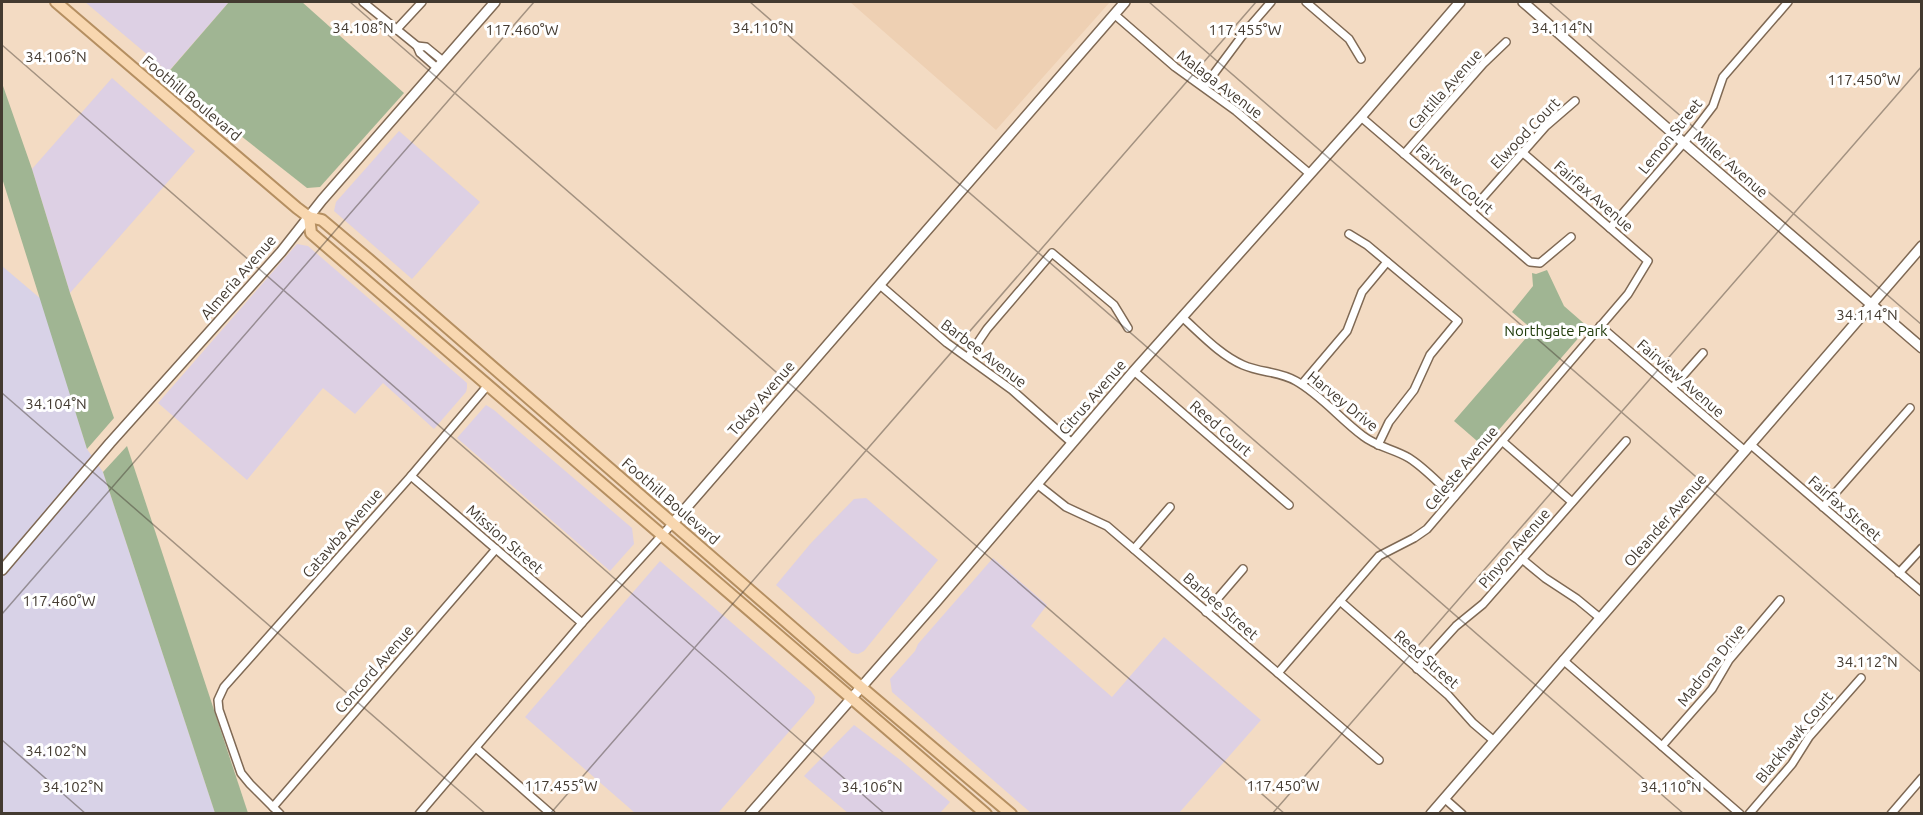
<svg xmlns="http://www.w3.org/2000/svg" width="1923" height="815" font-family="Ubuntu,sans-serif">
  <rect width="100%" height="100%" fill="#f3dbc3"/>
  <!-- commercial -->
  <g fill="#ddd0e4">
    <path d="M85 2H229L168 72Z"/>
    <path d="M112 78 195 151 70 293 32 169Z"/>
    <path d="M399 131 480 202 412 279 334 211 336 202Z"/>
    <path d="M297 244 308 246 467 383V388L466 392 434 429 383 383 355 414 323 388 247 480 158 403Z"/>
    <path d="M486 405 494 410 632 528 634 544 610 571 457 438Z"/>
    <path d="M866 498 938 560 864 651 858 654 852 653 776 585 811 543 854 499Z"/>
    <path d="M993 558 1047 605 1031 626 1112 697 1164 637 1261 720 1179 813H1031L892 692 890 679 915 651 918 644Z"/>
    <path d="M660 561 811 691 815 697 814 703 718 813H635L525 717Z"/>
    <path d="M854 725 899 759 950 802 940 813H848L804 776Z"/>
  </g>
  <!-- industrial -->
  <path fill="#d8d2e7" d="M2 266 41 299 87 449 103 472 215 813H2Z"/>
  <!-- built -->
  <path fill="#eed0b3" d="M850 2H1110L996 130Z"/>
  <!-- green -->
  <g fill="#a0b593">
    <path d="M229 2H302L404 93 320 187 307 188 165 76Z"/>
    <path d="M2 83 32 169 70 293 114 418 87 449 2 178Z"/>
    <path d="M1547 270 1564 306 1588 327 1484 447 1454 421 1533 330 1512 312 1533 286 1532 273 1536 274Z"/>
    <path d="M127 446 248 813H215L103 472Z"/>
  </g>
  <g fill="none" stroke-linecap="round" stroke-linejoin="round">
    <!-- street casing -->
    <g stroke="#7f6954" stroke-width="10">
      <g id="street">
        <path d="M363 2 417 46 420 53 437 68"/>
        <path d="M1306 2 1349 39 1361 59"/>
        <path d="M1114 14 1175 67 1236 111 1310 174"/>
        <path d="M396 30 422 2"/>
        <path d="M417 46 426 47 443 61"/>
        <path d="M1204 87 1245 32 1271 2"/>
        <path d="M1361 117 1530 262 1540 263 1571 237"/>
        <path d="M1404 154 1483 64 1506 42"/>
        <path d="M1471 211 1546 126 1575 101"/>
        <path d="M1610 228 1694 131 1713 106 1723 77 1788 2"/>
        <path d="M1349 234 1367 245 1458 321 1430 355 1414 390 1389 422 1378 445"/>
        <path d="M880 285 947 343 1012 390 1072 443"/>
        <path d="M1182 317C1201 334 1220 355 1243 365 1261 373 1279 371 1296 381 1321 395 1340 419 1363 436 1377 447 1394 449 1409 458 1425 468 1439 484 1454 497"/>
        <path d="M1600 326 1745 451"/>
        <path d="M968 357 987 329 1052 253 1114 305 1128 328"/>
        <path d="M1134 371 1289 505"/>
        <path d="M1302 384 1347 331 1362 292 1387 262"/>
        <path d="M1672 388 1703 353"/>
        <path d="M1502 441 1572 502"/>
        <path d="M1750 444 1922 592"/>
        <path d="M411 476 582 623"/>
        <path d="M1037 484 1066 507 1107 526 1379 760"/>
        <path d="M1823 507 1910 408"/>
        <path d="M1134 549 1170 507"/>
        <path d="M1522 559 1545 578 1577 599 1600 618"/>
        <path d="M1899 573 1922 548"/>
        <path d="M1340 601 1448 695 1473 723 1493 740"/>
        <path d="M1206 612 1243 569"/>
        <path d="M1563 660 1740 814"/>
        <path d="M1417 669 1456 626 1483 604 1626 441"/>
        <path d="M1278 673 1379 556 1414 538 1427 529 1628 294 1648 261 1522 152"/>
        <path d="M1662 746 1712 689 1729 660 1780 600"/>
        <path d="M476 748 551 814"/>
        <path d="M1444 798 1462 814"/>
        <path d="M273 807 496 549"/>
        <path d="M280 814 250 784 241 773 219 710 218 700 224 687 411 476 488 385"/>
        <path d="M419 814 582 623 673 523"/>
        <path d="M1749 814 1792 764 1809 737 1861 678"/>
        <path d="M1891 814 1922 778"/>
      </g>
    </g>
    <!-- secondary casing -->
    <g stroke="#7f6954" stroke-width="12">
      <g id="secondary">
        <path d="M1523 2 1684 143 1922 348"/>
        <path d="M673 523 1125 2"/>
        <path d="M2 570 110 443 281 252 322 200 495 2"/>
        <path d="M750 814 936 602 1134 371 1361 117 1460 2"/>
        <path d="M1431 814 1922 246"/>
      </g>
    </g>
    <!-- primary casing -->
    <g stroke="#b58f61" stroke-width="14">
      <g id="primary">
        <path d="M56 2 297 208 309 217 322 220 373 263 861 687 1011 814"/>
        <path d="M309 217 311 233 986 814"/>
      </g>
    </g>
    <!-- street -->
    <use href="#street" stroke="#fff" stroke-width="7"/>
    <!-- secondary -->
    <use href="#secondary" stroke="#fff" stroke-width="9"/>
    <!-- primary -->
    <use href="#primary" stroke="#f8d7b0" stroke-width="10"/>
  </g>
  <!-- ticks -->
  <path fill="none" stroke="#433a30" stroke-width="1.5" stroke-opacity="0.45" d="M350 2 1285 814M750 2 1684 814M1149 2 1922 673M1549 2 1922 325M2 45 885 814M2 393 486 814M2 614 534 2M2 740 86 814M550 814 1256 2M1272 814 1922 66"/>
  <g text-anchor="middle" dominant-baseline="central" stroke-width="6" stroke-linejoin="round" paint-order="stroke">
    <!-- street labels -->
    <g font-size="15" fill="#433a30" stroke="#fff">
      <text transform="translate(1220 84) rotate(37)">Malaga Avenue</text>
      <text transform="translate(1445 89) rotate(-48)">Cartilla Avenue</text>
      <text transform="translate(192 98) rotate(40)">Foothill Boulevard</text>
      <text transform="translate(1525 133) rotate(-46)">Elwood Court</text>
      <text transform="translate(1670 136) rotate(-51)">Lemon Street</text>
      <text transform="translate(1731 164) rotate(41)">Miller Avenue</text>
      <text transform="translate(1455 179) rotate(41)">Fairview Court</text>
      <text transform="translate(1594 196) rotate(41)">Fairfax Avenue</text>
      <text transform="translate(238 277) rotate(-49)">Almeria Avenue</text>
      <text transform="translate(984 353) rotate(37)">Barbee Avenue</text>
      <text transform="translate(1681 378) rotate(41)">Fairview Avenue</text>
      <text transform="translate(1092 397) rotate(-49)">Citrus Avenue</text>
      <text transform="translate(761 398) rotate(-49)">Tokay Avenue</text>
      <text transform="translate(1343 401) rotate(39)">Harvey Drive</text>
      <text transform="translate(1221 428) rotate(41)">Reed Court</text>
      <text transform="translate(1461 468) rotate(-50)">Celeste Avenue</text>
      <text transform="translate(671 501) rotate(41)">Foothill Boulevard</text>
      <text transform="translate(1845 508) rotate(41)">Fairfax Street</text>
      <text transform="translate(1665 520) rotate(-49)">Oleander Avenue</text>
      <text transform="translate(342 533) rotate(-49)">Catawba Avenue</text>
      <text transform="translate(505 539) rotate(41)">Mission Street</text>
      <text transform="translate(1514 548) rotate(-49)">Pinyon Avenue</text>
      <text transform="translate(1221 606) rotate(41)">Barbee Street</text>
      <text transform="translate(1427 659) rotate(41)">Reed Street</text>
      <text transform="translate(1711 665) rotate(-52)">Madrona Drive</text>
      <text transform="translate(374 669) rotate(-49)">Concord Avenue</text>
      <text transform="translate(1794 737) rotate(-51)">Blackhawk Court</text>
    </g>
    <!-- park labels -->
    <g font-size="15" fill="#213c0c" stroke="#fff">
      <text x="1556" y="330">Northgate Park</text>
    </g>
  </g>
  <g font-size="15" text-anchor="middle" fill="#433a30" stroke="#fff" stroke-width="6" stroke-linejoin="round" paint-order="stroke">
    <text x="363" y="33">34.108°N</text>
    <text x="763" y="33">34.110°N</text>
    <text x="1562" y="33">34.114°N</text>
    <text x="522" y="35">117.460°W</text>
    <text x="1245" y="35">117.455°W</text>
    <text x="56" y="62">34.106°N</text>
    <text x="1864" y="85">117.450°W</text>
    <text x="1867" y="320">34.114°N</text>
    <text x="56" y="409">34.104°N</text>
    <text x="59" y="606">117.460°W</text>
    <text x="1867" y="667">34.112°N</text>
    <text x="56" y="756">34.102°N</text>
    <text x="561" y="791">117.455°W</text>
    <text x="1283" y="791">117.450°W</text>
    <text x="73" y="792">34.102°N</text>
    <text x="872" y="792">34.106°N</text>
    <text x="1671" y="792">34.110°N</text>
  </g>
  <!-- border -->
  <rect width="1923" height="815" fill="none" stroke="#433a30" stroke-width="6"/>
</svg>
